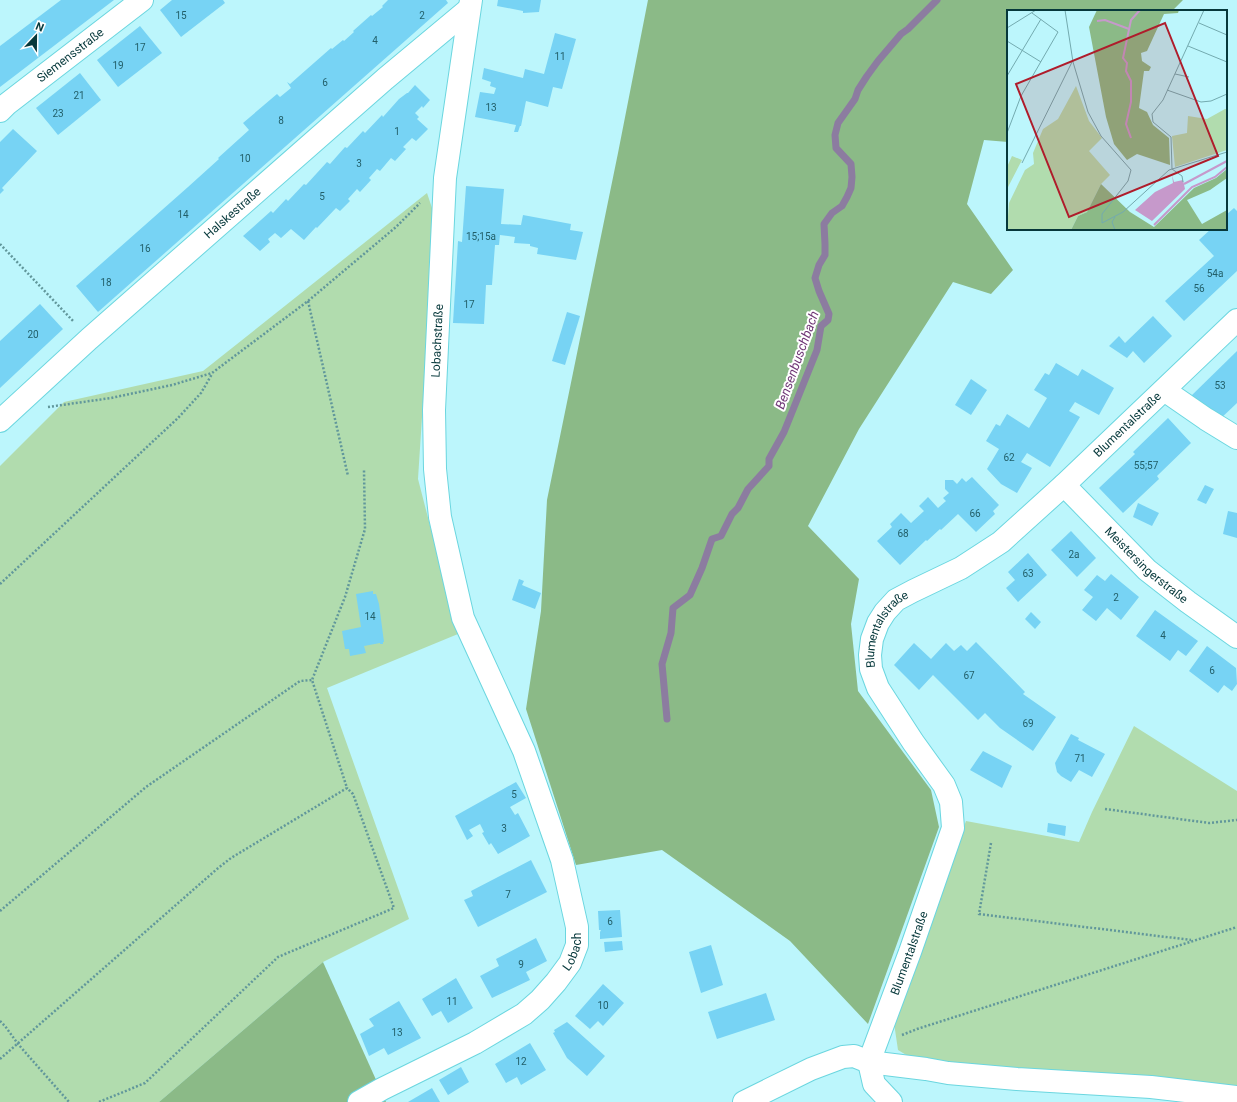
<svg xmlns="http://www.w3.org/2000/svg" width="1237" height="1102" font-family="Roboto,sans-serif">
  <rect width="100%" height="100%" fill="#bcf6fc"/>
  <!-- green -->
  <g fill="#b1dcae">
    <path d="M427 193 435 217 418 479 458 634 327 688 409 919 323 962 159 1102H0V466L64 402 203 371Z"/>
    <path d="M1134 726 1237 791V1087L947 1067 908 1056 898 1050 894 1023 966 821 1079 842 1092 812Z"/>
  </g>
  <!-- forest -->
  <g fill="#8bba87">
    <path d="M648 0H1183L1172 11H1008V142L984 140 967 204 1013 270 991 294 953 282 859 429 808 526 859 579 851 624 858 691 931 790 939 827 868 1024 790 941 662 850 576 865 526 709 541 611 547 500 618 153Z"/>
    <path d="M323 962 386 1102H159Z"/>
  </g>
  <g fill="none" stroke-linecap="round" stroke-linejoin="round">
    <!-- stream -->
    <path stroke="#8c7ca0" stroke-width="7" d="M667 719 662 664 671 633 673 608 690 595 702 568 712 539 721 536 732 514 738 508 748 489 769 466V459L784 432 817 350 821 326 828 320 829 314 819 291 815 278 819 265 825 255V244L824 224 832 213 842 206 847 197 851 188 852 177 851 164 836 148 835 135 838 123 855 99 858 90 867 76 878 61 901 34 908 29 937 0"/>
  </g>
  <!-- building -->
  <g fill="#77d3f4">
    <path d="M61 0H114L0 87V46Z"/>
    <path d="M172 0H223L225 3 181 37 160 10Z"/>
    <path d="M388 0H446L448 3 98 312 76 286 188 187 219 159 218 158 249 130 243 123 277 94 280 97 291 88 287 82 290 84 331 48 332 49 343 40 344 41 354 32 353 31 371 15 372 16 383 7 382 6Z"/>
    <path d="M498 0H541L539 12 523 13V11L497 6Z"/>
    <path d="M140 26 162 53 118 87 97 60Z"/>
    <path d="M555 33 576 39 562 89 553 87 548 107 526 101 521 126H520L518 132H514L516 125 475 117 480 92 494 94 496 88 490 86 491 82 482 79 484 68 523 78 525 69 544 74Z"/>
    <path d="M80 73 101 100 58 135 36 108Z"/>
    <path d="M415 85 430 100 423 108 422 106 415 113 419 117 417 119 428 129 416 141 412 138 403 147 406 149 395 161 391 158 380 171 377 169 369 178 371 180 360 192 357 189 348 199 350 201 340 211 336 208 317 228 316 227 304 240 291 229 281 238 275 233 268 239 270 242 260 251 243 236 271 211 273 213 286 199 288 201 304 184 306 185 327 162 330 164 345 147 347 148 363 131 365 133 382 115 383 117 399 99 407 93H408Z"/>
    <path d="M13 129 37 151 2 188 4 190 0 194V142Z"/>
    <path d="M466 186 504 189 501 224 521 225 523 215 571 224 570 230 583 232 576 260 537 254 538 248 530 246V244L514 243 515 237 500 235 499 245H495L492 285H486L484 324 453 323 458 241 462 242Z"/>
    <path d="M1234 208 1237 211V271L1184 321 1165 301 1214 256 1199 240 1211 229H1226V215Z"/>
    <path d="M40 304 63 329 0 388V341Z"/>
    <path d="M567 312 580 316 565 365 552 361Z"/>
    <path d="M1153 316 1172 336 1144 363 1133 351 1127 358 1109 346 1119 336 1125 343Z"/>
    <path d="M1237 351V403L1218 421 1189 398Z"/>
    <path d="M1056 363 1078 376 1082 369 1114 388 1099 415 1075 402 1069 411 1080 417 1050 467 1027 453 1021 462 1032 468 1017 493 1001 484 987 469 999 449 986 441 996 424 1000 426 1007 414 1029 428 1047 398 1034 390 1045 373 1049 375Z"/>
    <path d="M971 379 987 390 971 415 955 405Z"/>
    <path d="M1168 418 1191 443 1157 476 1159 479 1123 513 1099 488 1135 454 1133 452Z"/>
    <path d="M972 477 999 505 993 511 995 514 976 532 958 514 941 530 940 529 927 541 926 540 900 565 877 541 892 527 890 524 901 513 911 523 924 511 919 506 928 497 938 508 946 501 943 498 949 493 945 489V480H953L957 484 962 478 966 482Z"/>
    <path d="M1205 485 1214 489 1206 504 1197 500Z"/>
    <path d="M1138 503 1159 513 1152 526 1133 517Z"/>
    <path d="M1228 511 1237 513V538L1223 534Z"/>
    <path d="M1071 531 1096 558 1077 577 1051 550Z"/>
    <path d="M1028 553 1047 575 1018 602 1006 588 1015 580 1008 572Z"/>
    <path d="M1111 574 1139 597 1121 620 1107 608 1096 621 1082 610 1093 597 1084 590 1097 575 1105 581Z"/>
    <path d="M519 579 524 581 522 585 541 593 535 609 512 600Z"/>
    <path d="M373 591V594H376L379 604 384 642H383V644H380V643L364 646 366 653 350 656 349 649H345L342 631 361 627 356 594Z"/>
    <path d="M1155 610 1198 641 1186 656 1178 650 1170 661 1136 636Z"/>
    <path d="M1031 612 1041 622 1035 629 1025 619Z"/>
    <path d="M976 642 1025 692 1023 694 1056 717 1033 751 1000 728 985 713 978 720 933 675 919 690 894 665 914 643 931 659 946 643 954 651 961 645 967 651Z"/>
    <path d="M1207 646 1236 668 1237 684 1232 691 1224 685 1218 693 1189 671Z"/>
    <path d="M1071 734 1079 738 1078 740 1105 754 1092 777 1079 770 1071 782 1061 776 1057 772 1055 763Z"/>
    <path d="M983 751 1012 766 1002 788 970 770Z"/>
    <path d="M516 782 526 798 510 807 515 815 518 813 530 836 498 854 491 843 489 845 482 833 484 832 480 824 469 830 473 836 467 840 455 816Z"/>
    <path d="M1048 823 1066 826 1065 836 1047 832Z"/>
    <path d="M531 860 547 892 478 927 464 900 473 896 471 891Z"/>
    <path d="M620 910 622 937 600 939V932L601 930H599L598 911Z"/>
    <path d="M536 938 547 961 526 972 530 980 492 998 480 976 499 966 496 959Z"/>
    <path d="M622 941 623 950 605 952 604 942Z"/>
    <path d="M711 945 723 985 701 993 689 952Z"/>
    <path d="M456 978 473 1008 448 1023 441 1011 432 1016 422 999Z"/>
    <path d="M603 984 624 1003 603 1026 598 1021 590 1029 575 1016Z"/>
    <path d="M766 993 775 1020 717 1039 708 1012Z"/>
    <path d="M399 1001 421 1038 388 1055 384 1048 369 1056 360 1034 374 1026 369 1019Z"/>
    <path d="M567 1022 605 1056 587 1076 567 1058 553 1033 555 1032 554 1030Z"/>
    <path d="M530 1043 546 1070 521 1085 517 1077 506 1083 495 1064Z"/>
    <path d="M461 1067 469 1082 448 1095 439 1080Z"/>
    <path d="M432 1088 440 1102H408Z"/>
  </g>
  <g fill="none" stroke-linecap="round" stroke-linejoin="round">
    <!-- minor casing -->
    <g stroke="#6bd6df" stroke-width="24">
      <g id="minor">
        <path id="s1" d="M0 111 7 104 142 0"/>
        <path d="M1164 390 1206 419 1237 438"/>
        <path id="s2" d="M0 421 89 339 385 79 469 9"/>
        <path id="s3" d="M1064 485 1147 570 1188 602 1237 637"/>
        <path id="s4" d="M869 1062 910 952 953 828 951 802 944 785 913 742 878 688 871 669 870 655 872 639 878 623 885 612 896 600 913 591 961 568 1001 542 1064 485 1237 320"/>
        <path d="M869 1062 874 1084 891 1102"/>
        <path id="s5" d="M359 1102 382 1089 475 1043 524 1014 540 1000 556 982 570 963 577 945V927L562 860 524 751 463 618 440 517 435 469 434 410 445 178 471 0"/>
        <path d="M744 1102 811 1069 843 1057 854 1056 869 1062 926 1069 948 1073 1017 1079 1151 1087 1237 1097"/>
      </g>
    </g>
    <!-- path -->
    <g stroke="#61979b" stroke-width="2.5" stroke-dasharray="2 2" stroke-linecap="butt">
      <path d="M0 244 74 322"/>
      <path d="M308 301 348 476"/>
      <path d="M48 407 111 398 172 385 212 373 308 301 396 227 420 203"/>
      <path d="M0 584 178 418 201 393 212 374"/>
      <path d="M1105 809 1209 823 1237 820"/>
      <path d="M991 843 979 914 1191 940"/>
      <path d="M0 911 146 787 300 681 312 680"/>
      <path d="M0 1021 5 1026 18 1044 69 1102"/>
      <path d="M902 1035 917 1029 1237 927"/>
      <path d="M0 1059 217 869 231 858 347 788 312 680 345 597 365 529 364 470"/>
      <path d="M99 1102 145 1083 278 957 394 908 353 794 347 788"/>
    </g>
    <!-- minor -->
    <use href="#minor" stroke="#fff" stroke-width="22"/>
  </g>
  <g text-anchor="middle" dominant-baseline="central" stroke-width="4" stroke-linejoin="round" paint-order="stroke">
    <!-- number labels -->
    <g font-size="10" fill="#225f69">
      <text x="181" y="15">15</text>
      <text x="422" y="15">2</text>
      <text x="375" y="40">4</text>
      <text x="140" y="47">17</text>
      <text x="560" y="56">11</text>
      <text x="118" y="65">19</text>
      <text x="325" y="82">6</text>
      <text x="79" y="95">21</text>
      <text x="491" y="107">13</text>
      <text x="58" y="113">23</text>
      <text x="281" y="120">8</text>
      <text x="397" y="131">1</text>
      <text x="245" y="158">10</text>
      <text x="359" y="163">3</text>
      <text x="322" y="196">5</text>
      <text x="183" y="214">14</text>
      <text x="481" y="236">15;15a</text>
      <text x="145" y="248">16</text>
      <text x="1215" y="273">54a</text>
      <text x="106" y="282">18</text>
      <text x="1199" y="288">56</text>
      <text x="469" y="304">17</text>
      <text x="33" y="334">20</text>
      <text x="1220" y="385">53</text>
      <text x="1009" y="457">62</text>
      <text x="1146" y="465">55;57</text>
      <text x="975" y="513">66</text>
      <text x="903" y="533">68</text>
      <text x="1074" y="554">2a</text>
      <text x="1028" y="573">63</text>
      <text x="1116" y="597">2</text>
      <text x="370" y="616">14</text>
      <text x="1163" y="635">4</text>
      <text x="1212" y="670">6</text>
      <text x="969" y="675">67</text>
      <text x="1028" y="723">69</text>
      <text x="1080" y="758">71</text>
      <text x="514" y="794">5</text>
      <text x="504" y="828">3</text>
      <text x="508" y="894">7</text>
      <text x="610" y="921">6</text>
      <text x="521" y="964">9</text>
      <text x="452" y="1001">11</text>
      <text x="603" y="1005">10</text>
      <text x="397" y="1032">13</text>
      <text x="521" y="1061">12</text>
    </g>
    <!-- street labels -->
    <g font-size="12" fill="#06383b" stroke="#fff">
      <text stroke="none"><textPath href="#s1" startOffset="90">Siemensstraße</textPath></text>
      <text stroke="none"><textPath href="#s2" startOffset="312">Halskestraße</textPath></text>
      <text stroke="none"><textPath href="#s5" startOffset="904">Lobachstraße</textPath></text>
      <text stroke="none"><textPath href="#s4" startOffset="800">Blumentalstraße</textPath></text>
      <text stroke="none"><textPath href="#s3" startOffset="115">Meistersingerstraße</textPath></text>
      <text stroke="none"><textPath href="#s4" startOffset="476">Blumentalstraße</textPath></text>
      <text stroke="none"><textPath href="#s5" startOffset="268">Lobach</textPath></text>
      <text stroke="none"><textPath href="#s4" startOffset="116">Blumentalstraße</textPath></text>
    </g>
    <!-- water labels -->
    <g font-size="13" font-style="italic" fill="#6f3776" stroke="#fff">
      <text transform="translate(797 360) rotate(-70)">Bensenbuschbach</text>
    </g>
  </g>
  <!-- overview -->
  <g transform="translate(1007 10)">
    <rect width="220" height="220" fill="#bcf6fc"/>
    <path d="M69 76 82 111 95 128 82 141 103 165 94 174 80 202 71 206 64 220H0L2 193 18 160 27 154 26 143 36 119 51 109ZM218 99H220V140L168 157 165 126 180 123 181 106 200 109ZM5 146 15 150 0 179V157Z" fill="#b1dcae"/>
    <path d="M90 0H172L171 3 157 4 140 41 134 43 135 51 144 57 142 61H137L132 98 140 102 146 115 162 128 163 155 130 144 120 150 107 134 99 107 82 17ZM220 159V168L203 180 180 190 195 214 220 200V220H64L71 206 80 202 94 174 123 202 147 217 187 178 209 168Z" fill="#8bba87"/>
    <path d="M165 165 167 172 176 170 178 179 145 211 128 200 148 182 166 173Z" fill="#c699cb"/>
    <path fill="none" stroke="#c699cb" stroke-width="2" d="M90 11 98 10 122 19M124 128 119 114 124 92V71L119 61 120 53 116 48 124 10 133 0M177 174 220 151M147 215 185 177 208 167 220 157"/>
    <path fill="none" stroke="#73aaaf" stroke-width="1" d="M58 0 66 52 81 102 94 126 124 160 121 171 95 204V213L116 202 162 160 220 142M192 13 220 25M0 18 29 0M0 31 34 52M181 36 220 52M168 64 182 67M0 66 34 9M160 80 194 92 204 91 220 84M0 123 14 86 51 22 25 3M15 153 65 52M165 159 164 127 146 112 145 104 156 90 197 0M165 159 175 166 176 172M108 220 105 212 108 207"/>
    <path fill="#af1c2b" fill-opacity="0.15" stroke="#af1c2b" stroke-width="2" d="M158 13 211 146 62 207 9 74Z"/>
    <rect width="220" height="220" fill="none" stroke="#06383b" stroke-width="2"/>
  </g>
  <!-- north arrow -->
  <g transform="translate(36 36) rotate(22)" stroke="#ffffff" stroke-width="3" paint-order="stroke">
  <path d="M0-3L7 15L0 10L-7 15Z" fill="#06383b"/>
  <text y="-6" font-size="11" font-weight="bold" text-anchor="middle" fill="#06383b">N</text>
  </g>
</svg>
